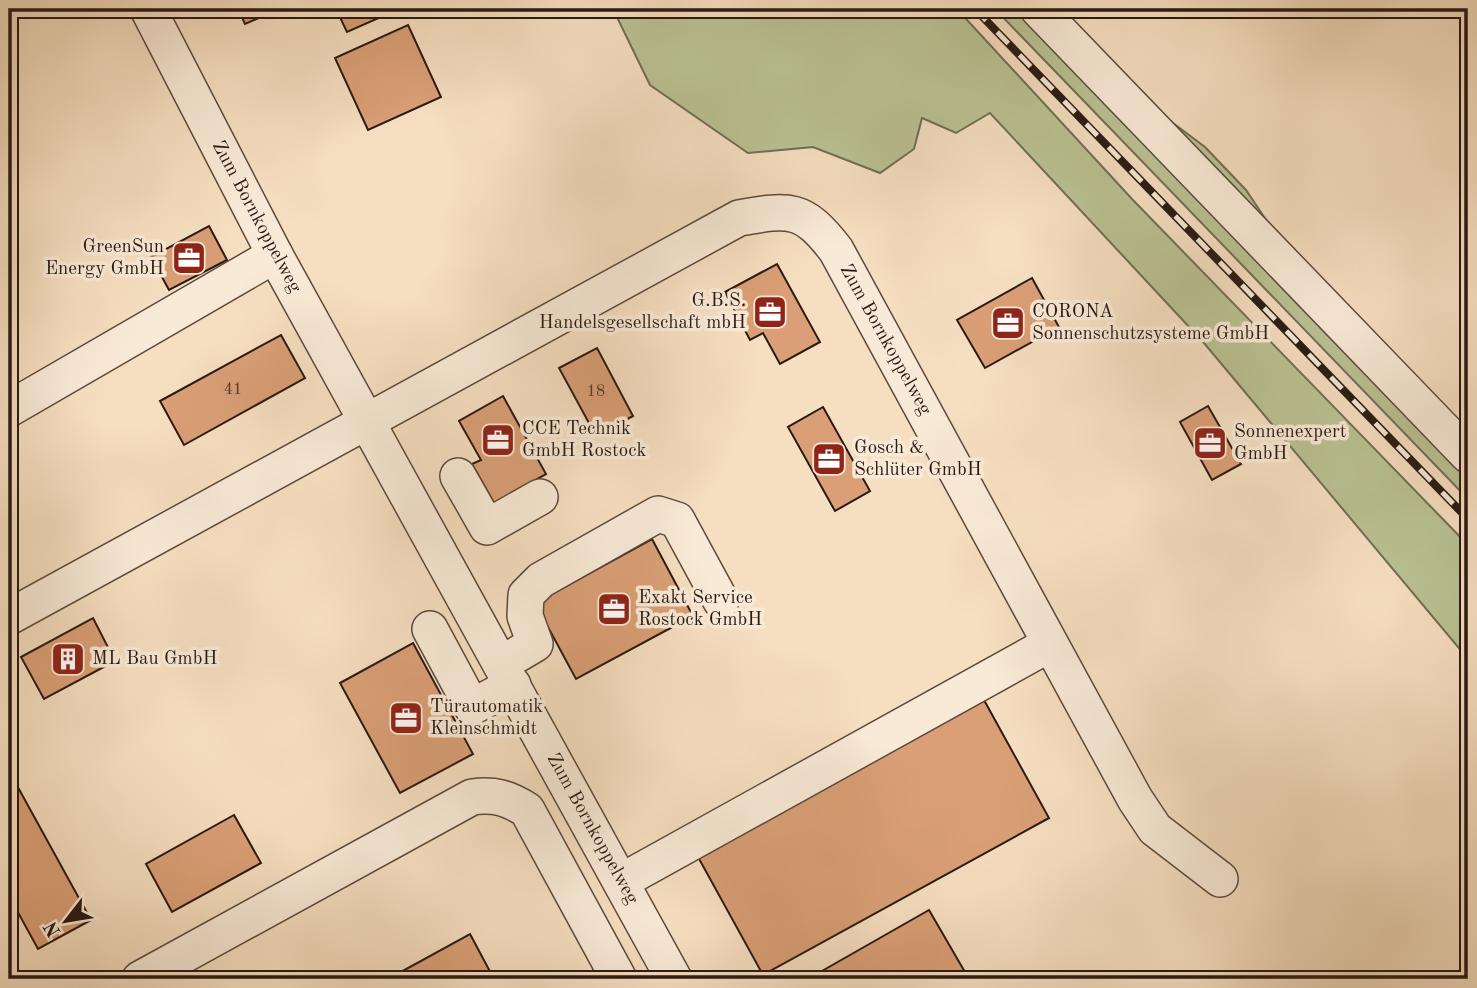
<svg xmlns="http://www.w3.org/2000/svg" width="1477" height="988" font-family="'Old Standard TT',serif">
  <rect width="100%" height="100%" fill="#f6dfc1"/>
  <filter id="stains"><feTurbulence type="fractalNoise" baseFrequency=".00286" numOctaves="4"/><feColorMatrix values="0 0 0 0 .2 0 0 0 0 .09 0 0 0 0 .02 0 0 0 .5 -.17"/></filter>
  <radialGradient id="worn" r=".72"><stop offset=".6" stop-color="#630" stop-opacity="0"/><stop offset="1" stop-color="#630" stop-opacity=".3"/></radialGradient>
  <!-- green -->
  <g fill="#bac294" stroke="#726e54" stroke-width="2">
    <path d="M613 9H957L1132 199 1468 545V659L1204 343 990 113 956 133 922 118 914 149 880 173 813 147 748 153 650 85Z"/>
    <path d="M995 9H1053L1137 96 1205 147 1246 190 1287 251 1468 440V499Z"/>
  </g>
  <!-- building -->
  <g fill="#da9f76" stroke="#291913" stroke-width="2">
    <path d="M238 9H268L270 13 245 24Z"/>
    <path d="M336 9H399L347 32Z"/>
    <path d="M408 25 441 97 368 130 335 58Z"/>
    <path d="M209 226 227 260 169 290 151 257Z"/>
    <path d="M777 264 820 342 780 364 763 333 750 340 725 292Z"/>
    <path d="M1032 278 1059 327 985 368 957 320Z"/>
    <path d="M281 335 305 378 184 445 160 401Z"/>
    <path d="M597 348 633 416 596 436 559 368Z"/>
    <path d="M503 396 546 474 494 503 472 464 481 460 459 421Z"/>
    <path d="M1208 406 1241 464 1212 480 1180 422Z"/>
    <path d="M823 407 870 491 835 511 788 427Z"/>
    <path d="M652 539 693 616 576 679 535 603Z"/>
    <path d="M93 618 115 661 44 699 21 657Z"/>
    <path d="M413 643 473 754 400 793 340 683Z"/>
    <path d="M984 700 1049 818 763 975 698 857Z"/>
    <path d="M9 771 91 920 38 949 9 896Z"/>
    <path d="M234 815 261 863 172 912 146 864Z"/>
    <path d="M929 910 969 979H808Z"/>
    <path d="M470 934 494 979H388Z"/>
  </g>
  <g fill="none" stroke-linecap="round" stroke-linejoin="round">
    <!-- minor casing -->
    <g stroke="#5c4a3e" stroke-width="38">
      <g id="minor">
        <path d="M148 9 275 255 674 979"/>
        <path d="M1038 9 1468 455"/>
        <path d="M9 409 275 255"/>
        <path d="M458 476 487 527 540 497"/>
        <path d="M9 617 739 218C790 209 803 207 836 250L1135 799 1155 829 1220 879"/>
        <path d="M430 629 472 707 513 685"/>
        <path d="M501 664 535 644 525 616 526 595 541 580 658 514 677 520 721 601"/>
        <path d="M622 881 1050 644"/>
        <path d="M140 979 472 797C495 794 508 798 527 810L619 979"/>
      </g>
    </g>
    <!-- minor -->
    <use href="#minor" stroke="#f9ead7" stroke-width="35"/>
    <!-- rail casing -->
    <g stroke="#291913" stroke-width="8">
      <path id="rail" d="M975 9 1468 519"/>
    </g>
    <!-- rail -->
    <use href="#rail" stroke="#f9ead7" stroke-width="5" stroke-dasharray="16" stroke-linecap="butt"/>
  </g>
  <!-- icons -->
  <defs>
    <g id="office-square" transform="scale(1.75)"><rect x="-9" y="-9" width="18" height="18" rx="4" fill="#8f2418" stroke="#f9ead7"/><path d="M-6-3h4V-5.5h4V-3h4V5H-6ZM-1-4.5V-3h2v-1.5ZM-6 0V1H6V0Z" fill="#fff"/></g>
    <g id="building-square" transform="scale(1.75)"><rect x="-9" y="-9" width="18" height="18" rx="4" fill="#8f2418" stroke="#f9ead7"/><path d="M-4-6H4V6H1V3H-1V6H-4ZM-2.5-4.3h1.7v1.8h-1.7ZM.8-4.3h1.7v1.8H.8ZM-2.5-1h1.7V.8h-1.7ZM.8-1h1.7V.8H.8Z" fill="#fff"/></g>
  </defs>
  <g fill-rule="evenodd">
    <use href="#office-square" x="189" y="258"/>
    <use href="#office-square" x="770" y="312"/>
    <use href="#office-square" x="1008" y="323"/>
    <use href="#office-square" x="498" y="440"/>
    <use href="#office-square" x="1210" y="443"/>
    <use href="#office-square" x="829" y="459"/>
    <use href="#office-square" x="614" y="609"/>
    <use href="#building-square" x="68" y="659"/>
    <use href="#office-square" x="406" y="718"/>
  </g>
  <g text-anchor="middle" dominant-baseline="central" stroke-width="7" stroke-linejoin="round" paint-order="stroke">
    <!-- number labels -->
    <g font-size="16" fill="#553a2c">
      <text x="233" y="390">41</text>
      <text x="596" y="392">18</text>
    </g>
    <!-- street labels -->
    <g font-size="19" fill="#291913" stroke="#f9ead7">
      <text transform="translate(256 217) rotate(62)">Zum Bornkoppelweg</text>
      <text transform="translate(885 340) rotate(61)">Zum Bornkoppelweg</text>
      <text transform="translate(592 829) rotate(61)">Zum Bornkoppelweg</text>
    </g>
    <!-- poi labels -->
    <g font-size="19" fill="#291913" stroke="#f9ead7" text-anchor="start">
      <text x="164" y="247" text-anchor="end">GreenSun<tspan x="164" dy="22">Energy GmbH</tspan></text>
      <text x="746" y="301" text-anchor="end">G.B.S.<tspan x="746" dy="22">Handelsgesellschaft mbH</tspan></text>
      <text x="1032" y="312">CORONA<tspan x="1032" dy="22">Sonnenschutzsysteme GmbH</tspan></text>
      <text x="522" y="429">CCE Technik<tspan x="522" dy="22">GmbH Rostock</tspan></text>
      <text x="1234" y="432">Sonnenexpert<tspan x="1234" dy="22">GmbH</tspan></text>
      <text x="854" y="448">Gosch &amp;<tspan x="854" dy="22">Schlüter GmbH</tspan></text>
      <text x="638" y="598">Exakt Service<tspan x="638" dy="22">Rostock GmbH</tspan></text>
      <text x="92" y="659">ML Bau GmbH</text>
      <text x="430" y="707">Türautomatik<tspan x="430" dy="22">Kleinschmidt</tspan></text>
    </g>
  </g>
  <!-- margin -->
  <rect width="1477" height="988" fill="none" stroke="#f6dfc1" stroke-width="35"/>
  <rect x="10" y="10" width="1456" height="967" fill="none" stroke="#291913" stroke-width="3.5"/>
  <rect x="18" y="18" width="1442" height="953" fill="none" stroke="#291913" stroke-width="2"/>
  <!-- north arrow -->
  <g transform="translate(66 921) rotate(239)" stroke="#f9ead7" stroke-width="5" paint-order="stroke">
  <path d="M0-5L12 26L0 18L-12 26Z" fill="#291913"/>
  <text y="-10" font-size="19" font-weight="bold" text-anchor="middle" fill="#291913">N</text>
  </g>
  <rect width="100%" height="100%" filter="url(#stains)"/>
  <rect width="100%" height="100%" fill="url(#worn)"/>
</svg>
